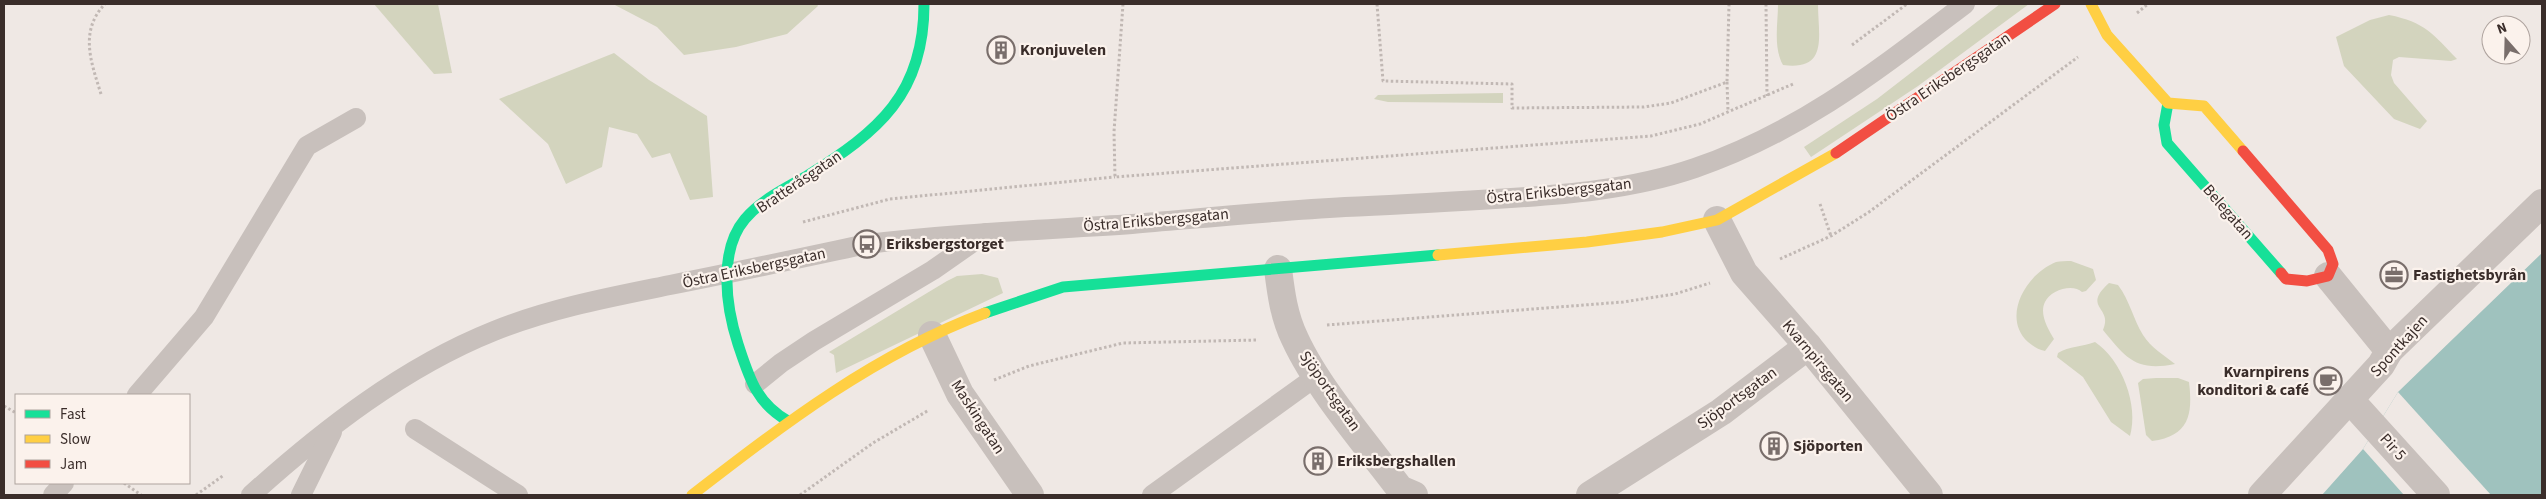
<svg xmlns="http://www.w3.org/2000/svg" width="2546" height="499" font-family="'Source Sans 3',sans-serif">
  <rect width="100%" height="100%" fill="#efe8e4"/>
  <!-- green -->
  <g fill="#d3d4be">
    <path d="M374 4H438L452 73 434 74Z"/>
    <path d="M613 4H817L818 6 787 34 736 47 684 55 657 27Z"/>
    <path d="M1778 4H1818C1818 36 1829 71 1783 65 1773 47 1778 24 1778 4Z"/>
    <path d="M2000 4H2029L1918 86 1811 157 1804 147 1877 99Z"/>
    <path d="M2389 15C2425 22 2433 34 2457 59L2451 61 2399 57 2393 60 2391 75 2394 83 2427 121 2420 129 2394 119 2344 66 2336 37 2370 20Z"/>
    <path d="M614 53 649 80 707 116 713 197 690 200 670 153 652 158 637 134 609 127 602 167 566 184 548 144 499 99Z"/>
    <path d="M1503 93V103L1388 102 1374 99 1378 95Z"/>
    <path d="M2071 261 2093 269 2096 280 2086 291 2082 292C2073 283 2050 290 2045 302 2039 314 2048 329 2054 339L2045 351C2038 350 2033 346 2028 342 2001 317 2026 274 2056 262 2060 261 2066 261 2071 261Z"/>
    <path d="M982 274 998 278 1003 293 836 373 834 355 829 352 947 281 957 276Z"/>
    <path d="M2109 283 2118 285C2130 301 2133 319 2143 335 2151 348 2164 355 2175 364 2136 372 2126 358 2103 330 2114 307 2081 308 2109 283Z"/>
    <path d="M2095 342C2122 360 2139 406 2130 436L2111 422 2083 377 2057 357 2058 353C2069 346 2083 347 2095 342Z"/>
    <path d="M2156 378H2178L2189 382C2193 415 2189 436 2152 441L2146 435 2138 383 2143 379Z"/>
  </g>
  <!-- water -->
  <path fill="#9fc2be" d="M2542 253V495H2322L2363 449 2398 392Z"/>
  <!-- pier -->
  <path fill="#efe8e4" d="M2398 392 2491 495H2404L2363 449Z"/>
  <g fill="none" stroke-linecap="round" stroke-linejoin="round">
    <!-- path -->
    <g stroke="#c1b8b4" stroke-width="3" stroke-dasharray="2.5 2.5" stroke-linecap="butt">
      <path d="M1123 4 1114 132 1115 177 1651 136 1700 124 1793 84"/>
      <path d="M1377 4 1383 81 1512 84V108L1644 107 1671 103 1727 82 1729 4"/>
      <path d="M1766 4 1767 96"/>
      <path d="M2137 13 2148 4"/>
      <path d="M1852 45 1907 4"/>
      <path d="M1727 82 1728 111"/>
      <path d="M101 94C91 62 79 31 105 4"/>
      <path d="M1820 204 1831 236"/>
      <path d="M803 222 890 199 1115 177"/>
      <path d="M1780 259 1831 236 1869 212 2078 57"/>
      <path d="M1327 325 1623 302 1675 294 1710 283"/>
      <path d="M994 380 1029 366 1123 343 1257 340"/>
      <path d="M4 406 16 413"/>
      <path d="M124 483 141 495"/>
      <path d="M196 495 224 475"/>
      <path d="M800 495 873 443 929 410"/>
    </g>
    <!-- lane -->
    <g stroke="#c8c0bc" stroke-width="20">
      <path d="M755 384 781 363 814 341 933 270 986 233"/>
      <path d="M137 395 204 317 307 146 356 118"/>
      <path d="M415 429 518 495"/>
      <path d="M53 495 64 483"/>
      <path d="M251 495C323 430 404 367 494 331 551 308 611 297 670 285 736 272 801 258 867 244 955 233 1043 230 1132 224 1203 218 1274 211 1345 207 1395 205 1445 202 1495 199 1562 195 1631 190 1695 168 1800 132 1878 70 1965 4"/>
      <path d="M301 495 332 432"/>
      <path d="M1152 495 1317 376"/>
    </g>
    <!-- street -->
    <g stroke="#c8c0bc" stroke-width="28">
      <path d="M1717 220 1744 273 1808 346 1929 495"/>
      <path d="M1278 269C1281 293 1284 317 1295 339 1318 389 1367 445 1400 489L1414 495"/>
      <path d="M2328 276 2389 351"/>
      <path d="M932 335 960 394 1030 495"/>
      <path d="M2350 400 2436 495"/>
      <path d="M1590 495 1721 412 1808 346"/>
      <path d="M2262 495 2381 365 2389 351 2542 203"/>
    </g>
    <!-- fast -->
    <g stroke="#16e098" stroke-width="11">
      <path d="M2168 103 2164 125 2167 143 2281 273"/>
      <path d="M985 313 1063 287 1438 255"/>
      <path d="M788 421C756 403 749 377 738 344 726 307 718 251 745 219 761 200 786 188 807 176 879 131 924 94 924 4"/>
    </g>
    <!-- slow -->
    <g stroke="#ffcf43" stroke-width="11">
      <path d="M2091 4 2107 35 2168 103 2204 106 2243 151"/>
      <path d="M1438 255 1587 242 1662 232 1717 220 1836 153"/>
      <path d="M692 495C784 424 875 354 985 313"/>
    </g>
    <!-- jam -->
    <g stroke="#f24e42" stroke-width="11">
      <path d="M2243 151 2328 250 2333 264 2328 276 2307 281 2286 279 2281 273"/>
      <path d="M1836 153 2055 4"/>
    </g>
  </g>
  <!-- icons -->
  <defs>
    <g id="building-ring" transform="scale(1.4375)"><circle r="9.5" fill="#fbf2ec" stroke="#796e6b" stroke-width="1.5"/><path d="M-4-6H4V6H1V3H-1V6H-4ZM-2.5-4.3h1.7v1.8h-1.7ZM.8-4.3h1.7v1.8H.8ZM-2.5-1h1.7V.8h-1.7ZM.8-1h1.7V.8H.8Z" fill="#796e6b"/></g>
    <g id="bus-ring" transform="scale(1.4375)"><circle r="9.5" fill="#fbf2ec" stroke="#796e6b" stroke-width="1.5"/><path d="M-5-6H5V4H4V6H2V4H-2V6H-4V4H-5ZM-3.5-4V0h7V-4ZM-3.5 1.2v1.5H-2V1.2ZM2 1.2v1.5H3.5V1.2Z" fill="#796e6b"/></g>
    <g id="office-ring" transform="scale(1.4375)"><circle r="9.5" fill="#fbf2ec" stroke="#796e6b" stroke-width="1.5"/><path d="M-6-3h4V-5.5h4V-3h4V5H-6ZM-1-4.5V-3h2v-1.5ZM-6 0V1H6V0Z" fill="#796e6b"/></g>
    <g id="cafe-ring" transform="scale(1.4375)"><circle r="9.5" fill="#fbf2ec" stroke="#796e6b" stroke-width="1.5"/><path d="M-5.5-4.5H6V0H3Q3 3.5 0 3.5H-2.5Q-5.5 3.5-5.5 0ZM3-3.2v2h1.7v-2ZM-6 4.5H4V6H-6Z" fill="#796e6b"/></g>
  </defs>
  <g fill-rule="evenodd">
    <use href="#building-ring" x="1001" y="50"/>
    <use href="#bus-ring" x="867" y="244"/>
    <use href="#office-ring" x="2394" y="275"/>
    <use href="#cafe-ring" x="2328" y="381"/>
    <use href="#building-ring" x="1774" y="446"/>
    <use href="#building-ring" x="1318" y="461"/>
  </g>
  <g text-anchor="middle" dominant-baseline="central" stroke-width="4.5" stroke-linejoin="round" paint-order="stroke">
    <!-- poi labels -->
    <g font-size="16" font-weight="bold" fill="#3a2d2a" stroke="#fbf2ec" text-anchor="start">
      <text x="1020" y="50">Kronjuvelen</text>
      <text x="886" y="244">Eriksbergstorget</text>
      <text x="2413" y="275">Fastighetsbyrån</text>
      <text x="2309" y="372" text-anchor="end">Kvarnpirens<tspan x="2309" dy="18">konditori &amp; café</tspan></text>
      <text x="1793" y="446">Sjöporten</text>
      <text x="1337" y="461">Eriksbergshallen</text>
    </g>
    <!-- street labels -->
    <g font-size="16" fill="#3a2d2a" stroke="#fbf2ec">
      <text transform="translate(1948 77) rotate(-34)">Östra Eriksbergsgatan</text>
      <text transform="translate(799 182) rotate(-34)">Bratteråsgatan</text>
      <text transform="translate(1559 191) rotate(-6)">Östra Eriksbergsgatan</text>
      <text transform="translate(2228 212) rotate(49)">Belegatan</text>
      <text transform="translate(1156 220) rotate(-5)">Östra Eriksbergsgatan</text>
      <text transform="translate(754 268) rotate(-12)">Östra Eriksbergsgatan</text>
      <text transform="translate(2399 346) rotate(-48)">Spontkajen</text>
      <text transform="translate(1818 361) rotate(50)">Kvarnpirsgatan</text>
      <text transform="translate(1330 391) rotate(55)">Sjöportsgatan</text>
      <text transform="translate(1737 398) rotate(-36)">Sjöportsgatan</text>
      <text transform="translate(978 417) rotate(57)">Maskingatan</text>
      <text transform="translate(2393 447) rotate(48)">Pir 5</text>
    </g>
  </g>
  <!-- border -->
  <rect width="2546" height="499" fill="none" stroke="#3a2d2a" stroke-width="10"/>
  <!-- legend -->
  <rect x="15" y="394" width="175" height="90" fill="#fbf2ec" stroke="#aea39e"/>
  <rect x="25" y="410" width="25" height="8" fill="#16e098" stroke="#aea39e"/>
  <text x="60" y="419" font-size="15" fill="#3a2d2a">Fast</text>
  <rect x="25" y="435" width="25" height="8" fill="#ffcf43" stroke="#aea39e"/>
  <text x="60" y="444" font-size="15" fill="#3a2d2a">Slow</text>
  <rect x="25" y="460" width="25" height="8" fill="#f24e42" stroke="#aea39e"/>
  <text x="60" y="469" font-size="15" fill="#3a2d2a">Jam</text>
  <!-- north arrow -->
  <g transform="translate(2506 40) rotate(340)"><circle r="24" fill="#fbf2ec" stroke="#aea39e"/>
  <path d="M0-4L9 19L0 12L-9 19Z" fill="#796e6b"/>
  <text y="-8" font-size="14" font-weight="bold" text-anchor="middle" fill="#3a2d2a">N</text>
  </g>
</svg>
